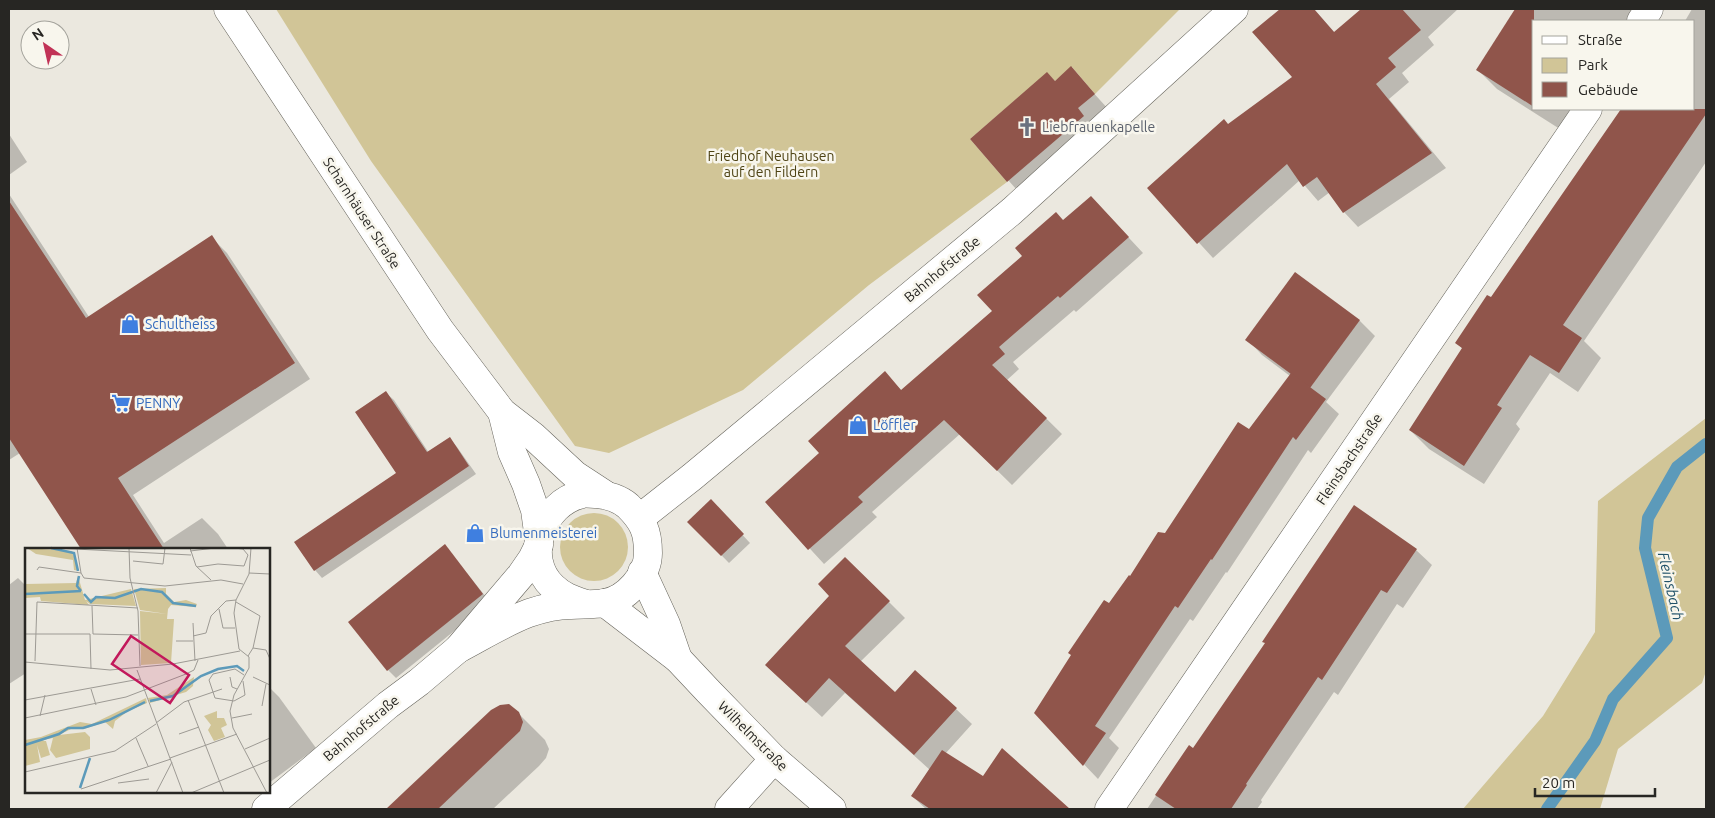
<svg xmlns="http://www.w3.org/2000/svg" width="1715" height="818" font-family="Ubuntu,sans-serif">
  <rect width="100%" height="100%" fill="#ebe8df"/>
  <!-- green -->
  <g fill="#d1c597">
    <path d="M276 9H1180L1095 94 1072 67 1055 81 1047 73 970 139 1007 182 869 285 743 390 609 453 575 446 371 161Z"/>
    <path d="M1706 418V671L1702 683 1618 749 1600 809H1463L1543 716 1595 632 1598 501Z"/>
    <circle cx="594" cy="547" r="34"/>
  </g>
  <!-- shadow -->
  <g fill="#0003">
    <path d="M1281 9H1314L1335 33 1363 9H1458L1428 37 1434 45 1402 73 1409 82 1389 99 1446 168 1358 227 1344 212 1330 192 1318 201 1300 180 1213 258 1149 188 1228 125 1294 78 1254 32Z"/>
    <path d="M1517 9H1641L1633 21H1534V109H1577L1563 131 1497 89 1478 70Z"/>
    <path d="M1692 9H1706V162L1584 341 1601 358 1578 392 1550 373 1516 424 1520 429 1484 484 1429 449 1410 430 1463 349 1457 343 1491 299 1622 109H1694V21H1685Z"/>
    <path d="M1071 68 1109 110 1023 197 972 139 1055 82Z"/>
    <path d="M9 134 27 162 9 175Z"/>
    <path d="M9 194 89 317 211 237 227 253 310 379 133 495 164 543 202 518 218 534 228 549H102L100 546 96 549H87L75 537 20 453 9 460Z"/>
    <path d="M1091 197 1143 253 1076 312 1074 310 1013 362 1019 369 1007 380 1062 434 1012 485 960 434 872 512 877 517 824 564 767 502 821 453 885 373 902 391 993 311 1064 222Z"/>
    <path d="M1296 274 1360 321 1375 336 1326 402 1339 414 1311 453 1308 450 1227 573 1226 572 1193 621 1190 619 1109 738 1119 748 1098 779 1035 713 1110 605 1249 431 1290 376 1262 355 1247 339Z"/>
    <path d="M386 393 394 400 429 453 450 439 457 447 476 474 322 578 315 570 398 474Z"/>
    <path d="M711 501 750 543 729 563 689 522Z"/>
    <path d="M445 546 490 602 396 678 388 670Z"/>
    <path d="M1416 550 1432 565 1403 608 1397 604 1338 695 1334 692 1261 800 1262 802 1257 809H1147L1189 747 1194 750 1266 644Z"/>
    <path d="M845 558 905 618 860 662 895 694 956 709 972 724 945 754 984 778 1064 807 1063 809H926L912 796 930 770 845 693 822 717 782 680 831 596Z"/>
    <path d="M18 578 26 586V673L9 684V585Z"/>
    <path d="M269 687 279 697 316 748 269 783Z"/>
    <path d="M492 711 518 713 545 740 549 749 546 758 539 766 493 809H388Z"/>
  </g>
  <g fill="none" stroke-linecap="round" stroke-linejoin="round">
    <!-- stream -->
    <path stroke="#5c9aba" stroke-width="12" d="M1547 809 1595 741 1613 699 1667 638 1645 548 1648 518 1677 467 1706 444"/>
  </g>
  <!-- building -->
  <g fill="#90554b">
    <path d="M1280 9H1314L1334 32 1361 9H1402L1421 30 1388 58 1396 67 1376 84 1432 153 1343 213 1317 177 1303 187 1287 164 1197 244 1147 188 1224 119 1228 124 1292 77 1252 32Z"/>
    <path d="M1515 9H1534V107L1476 70Z"/>
    <path d="M1071 66 1095 94 1078 108 1084 116 1007 182 970 139 1047 72 1055 81Z"/>
    <path d="M1621 109H1706V114L1563 325 1582 338 1559 373 1530 355 1497 405 1502 408 1464 466 1409 430 1462 348 1455 343 1487 295 1491 297Z"/>
    <path d="M1091 196 1129 237 1060 298 1058 296 999 347 1005 354 992 365 1047 418 997 471 944 420 858 497 863 502 808 550 765 502 819 453 808 441 885 371 901 390 992 311 977 295 1022 256 1015 248 1056 212 1063 220Z"/>
    <path d="M9 201 86 318 212 235 295 363 118 478 164 549H81L9 438Z"/>
    <path d="M1295 272 1360 320 1310 388 1245 340Z"/>
    <path d="M1291 373 1326 399 1296 440 1293 437 1212 560 1211 559 1178 608 1175 606 1095 726 1106 733 1083 766 1034 713 1071 655 1068 653 1104 600 1109 603 1129 575 1130 576 1158 532 1165 533 1238 422 1249 429Z"/>
    <path d="M386 391 427 452 450 437 469 466 314 571 294 542 396 473 355 412Z"/>
    <path d="M711 499 744 534 721 556 687 522Z"/>
    <path d="M1354 505 1417 549 1387 593 1381 590 1322 680 1318 677 1246 784 1247 785 1231 809H1176L1155 795 1189 745 1193 748 1265 643 1262 642Z"/>
    <path d="M445 544 483 594 387 671 348 622Z"/>
    <path d="M845 557 890 601 845 646 895 692 915 670 957 708 914 755 829 678 806 703 765 665 829 596 818 584Z"/>
    <path d="M509 704 519 712 523 722 520 731 438 809H386L491 710 500 705Z"/>
    <path d="M1002 748 1070 809H930L911 796 942 750 983 776Z"/>
  </g>
  <g fill="none" stroke-linecap="round" stroke-linejoin="round">
    <!-- minor casing -->
    <g stroke="#67655d" stroke-width="29">
      <g id="minor">
        <path d="M228 9 440 330 502 412 533 436 575 475 604 494"/>
        <path d="M1641 21 1649 9"/>
        <path d="M502 412 512 452 526 484 535 510 539 539"/>
        <path d="M640 518 692 477 1012 211 1234 9"/>
        <path d="M642 572 666 624 678 659"/>
        <path d="M605 603 678 659 708 691 774 759 832 809"/>
        <path d="M458 649C481 637 505 622 529 613 541 609 557 605 570 605 581 604 593 605 604 603 626 600 648 575 648 553 648 531 643 521 628 506 620 499 607 495 597 494 592 494 586 493 582 494 542 503 522 558 553 587 563 597 574 600 586 604"/>
        <path d="M266 809 388 705 419 682 458 649 521 575 532 559 539 545"/>
        <path d="M729 809 774 759"/>
        <path d="M1109 809 1588 109"/>
      </g>
    </g>
    <!-- minor -->
    <use href="#minor" stroke="#fff" stroke-width="28"/>
  </g>
  <!-- icons -->
  <defs>
    <g id="church-bare" transform="scale(1.5)"><path d="M-1.2-6h2.4v3.5h3.3v2.4h-3.3V6h-2.4V-.1h-3.3v-2.4h3.3Z" fill="#6b7280" stroke="#f8f6ed" stroke-width="2.5" paint-order="stroke"/></g>
    <g id="shop-bare" transform="scale(1.5)"><path d="M-5-2.5h2.3a2.7 3.5 0 0 1 5.4 0H5L5.5 6h-11ZM-1.5-2.5h3a1.5 2.3 0 0 0-3 0Z" fill="#3f7fe0" stroke="#f8f6ed" stroke-width="2.5" paint-order="stroke"/></g>
    <g id="supermarket-bare" transform="scale(1.5)"><path d="M-6-5.5h2.5l.6 2H6L4.5 2H-2.5L-4.4-4H-6ZM-1.5 3.2a1.3 1.3 0 1 0 .1 0ZM3 3.2a1.3 1.3 0 1 0 .1 0Z" fill="#3f7fe0" stroke="#f8f6ed" stroke-width="2.5" paint-order="stroke"/></g>
  </defs>
  <g fill-rule="evenodd">
    <use href="#church-bare" x="1027" y="127"/>
    <use href="#shop-bare" x="130" y="324"/>
    <use href="#supermarket-bare" x="121" y="403"/>
    <use href="#shop-bare" x="858" y="425"/>
    <use href="#shop-bare" x="475" y="533"/>
  </g>
  <g text-anchor="middle" dominant-baseline="central" stroke-width="5" stroke-linejoin="round" paint-order="stroke">
    <!-- worship labels -->
    <g font-size="14" fill="#5b616d" stroke="#f8f6ed" text-anchor="start">
      <text x="1042" y="127">Liebfrauenkapelle</text>
    </g>
    <!-- park labels -->
    <g font-size="14" fill="#4e4314" stroke="#f8f6ed">
      <text x="771" y="156">Friedhof Neuhausen<tspan x="771" dy="16">auf den Fildern</tspan></text>
    </g>
    <!-- street labels -->
    <g font-size="14" fill="#272623" stroke="#f8f6ed">
      <text transform="translate(362 213) rotate(57)">Scharnhäuser Straße</text>
      <text transform="translate(942 269) rotate(-40)">Bahnhofstraße</text>
      <text transform="translate(1349 459) rotate(-56)">Fleinsbachstraße</text>
      <text transform="translate(361 728) rotate(-40)">Bahnhofstraße</text>
      <text transform="translate(753 736) rotate(45)">Wilhelmstraße</text>
    </g>
    <!-- shop labels -->
    <g font-size="14" fill="#366cbe" stroke="#f8f6ed" text-anchor="start">
      <text x="145" y="324">Schultheiss</text>
      <text x="136" y="403">PENNY</text>
      <text x="873" y="425">Löffler</text>
      <text x="490" y="533">Blumenmeisterei</text>
    </g>
    <!-- water labels -->
    <g font-size="15" font-style="italic" fill="#21526a" stroke="#f8f6ed">
      <text transform="translate(1671 586) rotate(77)">Fleinsbach</text>
    </g>
  </g>
  <!-- overview -->
  <g transform="translate(25 548)">
    <rect width="245" height="245" fill="#ebe8df"/>
    <path d="M2 0 47 3 54 23 49 22 48 12 11 6ZM53 28 60 52 106 41 111 58 65 56 61 53 64 57 16 53 15 49 0 50V36L51 35ZM141 40V46L149 54 161 52 172 56 171 59 146 57 143 61 142 71H149L146 115 116 117 115 63 142 66 115 62 109 41ZM169 129 168 138 161 144 125 155 123 150 142 147ZM121 150 122 155 103 163 90 173 88 181 80 174 59 181H46L34 187 60 184 65 189V201L31 210 25 202 28 190 22 191 17 193H21L25 207 16 210 12 197 15 214 0 218V192L16 189 55 174 67 176ZM192 163V170H199L202 177 196 180 200 189 189 193 183 182 186 177 179 168Z" fill="#d1c597"/>
    <path fill="none" stroke="#5c9aba" stroke-width="2.5" d="M26 0 49 5 53 23M54 28 52 38 56 43M0 46 56 43M59 46 66 54 71 49 90 50 116 41 137 44 148 55 171 58M125 153 148 148 176 128 193 121 212 118 219 123M0 197 34 186 43 180H58L84 172 120 154M55 240 65 210"/>
    <path fill="none" stroke="#9d9a94" stroke-width="1" d="M31 0 166 7M52 0 56 25M104 0 105 30 113 63 115 118M165 0 171 18 186 32M209 0 218 1 223 7M226 0 224 26 211 52 209 65 214 101 224 109V120L209 147 205 163 208 180 242 245M165 3 190 0M108 13 138 16 140 0M172 19 193 16 219 18 223 7M12 22 14 19 56 25 59 30 140 38 196 32 218 36M224 25 245 26M211 54 235 68 228 100 223 108M67 58 68 86 113 87M194 61 198 80H210M168 75 170 113M0 86H65L66 121M168 88 181 85 186 68 201 53 211 52M151 93H168M228 100 241 102 245 111M10 113 12 54 113 60M0 114 85 122 148 116 215 103M112 122 158 245M205 129 207 139 212 141M228 129 245 137M218 133 220 147 209 153 190 150 184 132 188 126 210 121 219 127M66 141 71 157M0 152 115 131M163 152 199 245M237 158 241 136M15 168 20 147M0 170 101 149 161 126 169 122 173 112M207 170 227 166M131 175 159 154 197 141M154 186 174 179M111 190 123 218M220 201 245 190M145 210 212 186M0 224 90 203 131 176M93 235 124 231M56 241 146 211M131 245 147 214M166 245 245 212"/>
    <path fill="#c2185b" fill-opacity="0.15" stroke="#c2185b" stroke-width="2.5" d="M106 88 164 127 145 155 87 116Z"/>
    <rect width="245" height="245" fill="none" stroke="#272623" stroke-width="2.5"/>
  </g>
  <!-- border -->
  <rect width="1715" height="818" fill="none" stroke="#272623" stroke-width="20"/>
  <!-- legend -->
  <rect x="1532" y="20" width="162" height="90" fill="#f8f6ed" stroke="#a4a39c"/>
  <rect x="1542" y="36" width="25" height="8" fill="#ffffff" stroke="#a4a39c"/>
  <text x="1578" y="45" font-size="15" fill="#272623">Straße</text>
  <rect x="1542" y="58" width="25" height="15" fill="#d1c597" stroke="#a4a39c"/>
  <text x="1578" y="70" font-size="15" fill="#272623">Park</text>
  <rect x="1542" y="82" width="25" height="15" fill="#90554b" stroke="#a4a39c"/>
  <text x="1578" y="95" font-size="15" fill="#272623">Gebäude</text>
  <!-- north arrow -->
  <g transform="translate(45 45) rotate(326)"><circle r="24" fill="#f8f6ed" stroke="#a4a39c"/>
  <path d="M0-4L9 19L0 12L-9 19Z" fill="#c13256"/>
  <text y="-8" font-size="14" font-weight="bold" text-anchor="middle" fill="#272623">N</text>
  </g>
  <!-- scale -->
  <path d="M1535 788v8h120v-8" fill="none" stroke="#272623" stroke-width="2.5"/>
  <text x="1542" y="788" font-size="15" fill="#272623" stroke="#f8f6ed" stroke-width="4" paint-order="stroke">20 m</text>
</svg>
